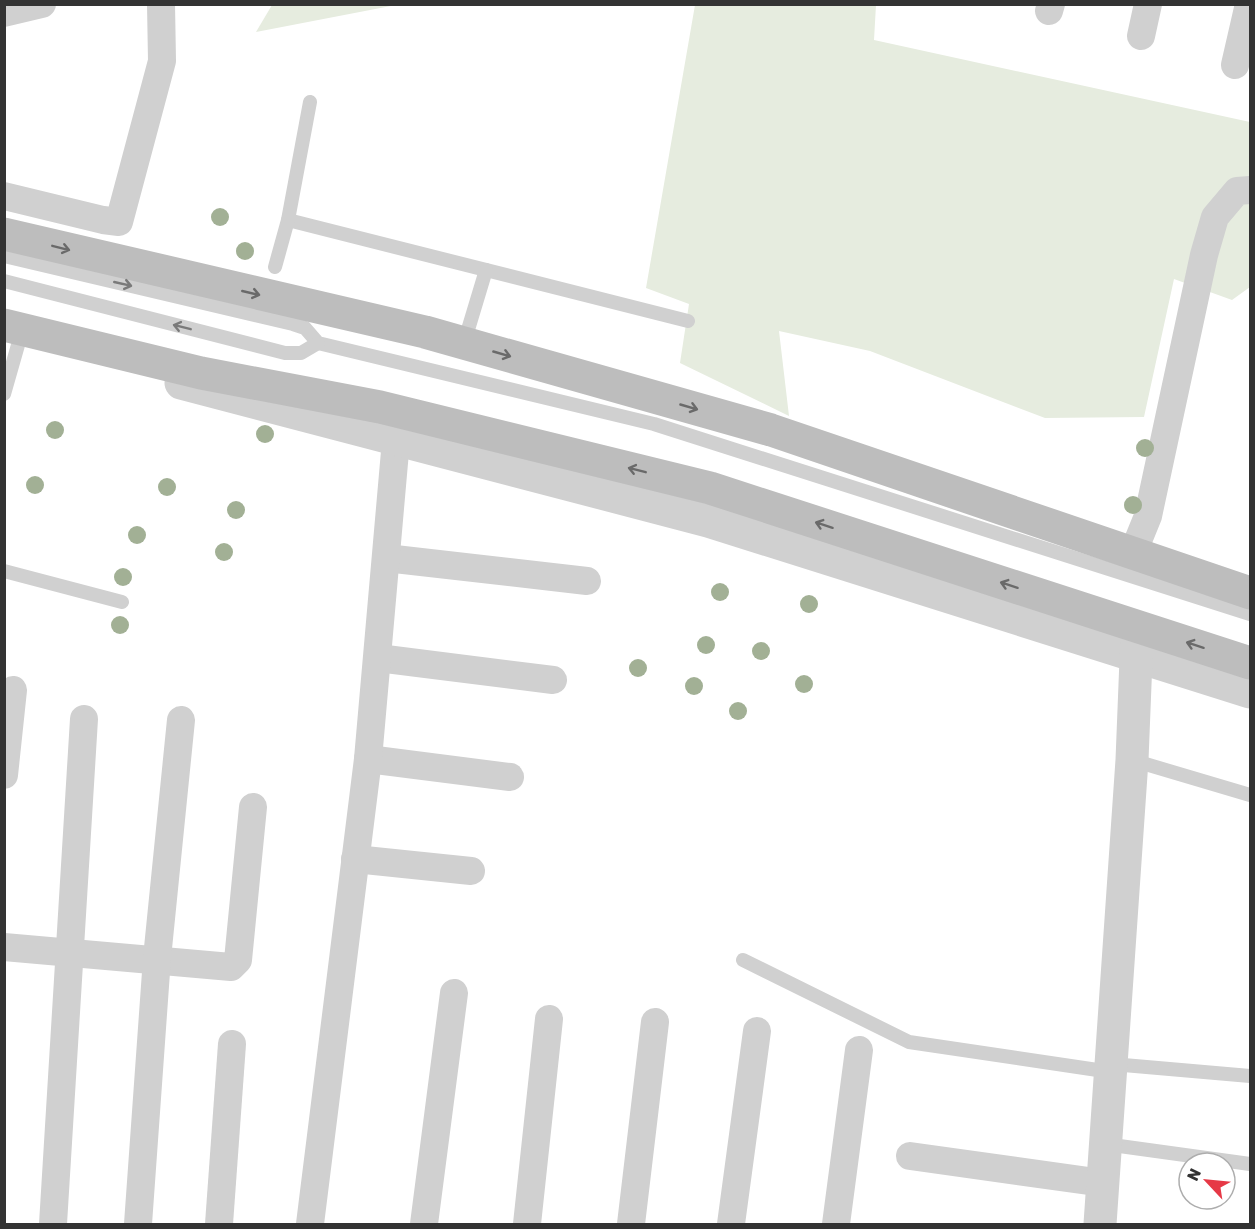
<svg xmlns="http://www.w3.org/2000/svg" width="1255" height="1229" font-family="Rubik,sans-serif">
  <rect width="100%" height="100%" fill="#fff"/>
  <!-- green -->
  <g fill="#e6ecdf">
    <path d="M272 5V4L396 5 256 32Z"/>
    <path d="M695 5H876L874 40 1250 122V287L1232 300 1174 279 1144 417 1045 418 870 351 779 331 789 416 680 363 689 304 646 288Z"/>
  </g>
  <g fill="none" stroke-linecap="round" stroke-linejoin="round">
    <!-- service -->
    <g stroke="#d0d0d0" stroke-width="14">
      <path d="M288 220 688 321"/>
      <path d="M4 256 293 324 305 328 318 343 654 424 1250 614"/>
      <path d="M275 267 288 220 310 102"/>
      <path d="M4 281 285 353H301L318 343"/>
      <path d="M464 343 486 270"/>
      <path d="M4 394 18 345"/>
      <path d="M4 571 122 602"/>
      <path d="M1132 760 1250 795"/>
      <path d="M743 960 909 1042 1111 1072"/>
      <path d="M1112 1064 1250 1076"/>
      <path d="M1105 1144 1250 1164"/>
    </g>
    <!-- minor -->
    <g stroke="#d0d0d0" stroke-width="28">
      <path d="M1049 11 1051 4"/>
      <path d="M4 13 42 4"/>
      <path d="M1141 36 1148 4"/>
      <path d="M1235 65 1249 4"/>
      <path d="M4 196 103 220 119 222 162 61 161 4"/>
      <path d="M1133 553 1148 516 1204 255 1215 217 1237 191 1250 190"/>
      <path d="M386 558 587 581"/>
      <path d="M378 658 553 680"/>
      <path d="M368 759 510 777"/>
      <path d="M4 775 13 690"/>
      <path d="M355 859 471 871"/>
      <path d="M4 947 231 967 238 960 253 807"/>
      <path d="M910 1156 1103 1183"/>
      <path d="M53 1224 84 719"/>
      <path d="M138 1224 157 958 181 720"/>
      <path d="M219 1224 232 1044"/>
      <path d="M310 1224 368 759 396 440"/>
      <path d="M424 1224 454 993"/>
      <path d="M527 1224 549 1019"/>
      <path d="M631 1224 655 1022"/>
      <path d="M731 1224 757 1031"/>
      <path d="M836 1224 859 1050"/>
    </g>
    <!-- tertiary -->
    <g stroke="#d0d0d0" stroke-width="33">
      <path d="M181 383 708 521 1250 692"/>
      <path d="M1100 1224 1132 760 1137 634"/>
    </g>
    <!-- secondary -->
    <g stroke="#bdbdbd" stroke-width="33">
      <path d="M4 234 425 332 771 430 1250 593"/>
      <path d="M4 325 201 373 380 407 710 488 1250 663"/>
    </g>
  </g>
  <!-- trees -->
  <g fill="#a2b095">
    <circle cx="220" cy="217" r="9"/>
    <circle cx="245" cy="251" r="9"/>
    <circle cx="55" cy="430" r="9"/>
    <circle cx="265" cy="434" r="9"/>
    <circle cx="1145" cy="448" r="9"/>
    <circle cx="35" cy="485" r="9"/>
    <circle cx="167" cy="487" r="9"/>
    <circle cx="1133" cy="505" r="9"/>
    <circle cx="236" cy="510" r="9"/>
    <circle cx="137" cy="535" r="9"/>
    <circle cx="224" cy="552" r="9"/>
    <circle cx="123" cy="577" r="9"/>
    <circle cx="720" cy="592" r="9"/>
    <circle cx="809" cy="604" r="9"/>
    <circle cx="120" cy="625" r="9"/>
    <circle cx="706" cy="645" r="9"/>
    <circle cx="761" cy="651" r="9"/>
    <circle cx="638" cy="668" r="9"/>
    <circle cx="804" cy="684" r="9"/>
    <circle cx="694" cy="686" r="9"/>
    <circle cx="738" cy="711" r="9"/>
  </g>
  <!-- one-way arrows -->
  <defs><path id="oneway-shaft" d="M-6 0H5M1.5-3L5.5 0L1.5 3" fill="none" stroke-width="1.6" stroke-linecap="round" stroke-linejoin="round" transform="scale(1.5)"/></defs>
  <g stroke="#6a6a6a">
    <use href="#oneway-shaft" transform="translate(61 248) rotate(14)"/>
    <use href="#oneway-shaft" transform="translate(251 293) rotate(13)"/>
    <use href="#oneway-shaft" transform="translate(502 354) rotate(16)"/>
    <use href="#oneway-shaft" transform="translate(689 407) rotate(16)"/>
    <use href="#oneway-shaft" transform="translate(637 470) rotate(-166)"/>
    <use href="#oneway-shaft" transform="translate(824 525) rotate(-162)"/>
    <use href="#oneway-shaft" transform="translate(1009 585) rotate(-162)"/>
    <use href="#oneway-shaft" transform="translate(1195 645) rotate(-162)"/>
  </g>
  <g stroke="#7a7a7a">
    <use href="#oneway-shaft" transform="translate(123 284) rotate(13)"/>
    <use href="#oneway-shaft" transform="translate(182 327) rotate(-166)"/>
  </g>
  <!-- border -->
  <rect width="1255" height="1229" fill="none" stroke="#333333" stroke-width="12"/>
  <!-- north arrow -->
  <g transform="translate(1207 1181) rotate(296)"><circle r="28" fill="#ffffff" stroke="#adadad" stroke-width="1.5"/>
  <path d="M0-4.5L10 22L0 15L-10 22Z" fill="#e63946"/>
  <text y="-9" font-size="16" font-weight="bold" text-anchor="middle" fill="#333333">N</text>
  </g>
</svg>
